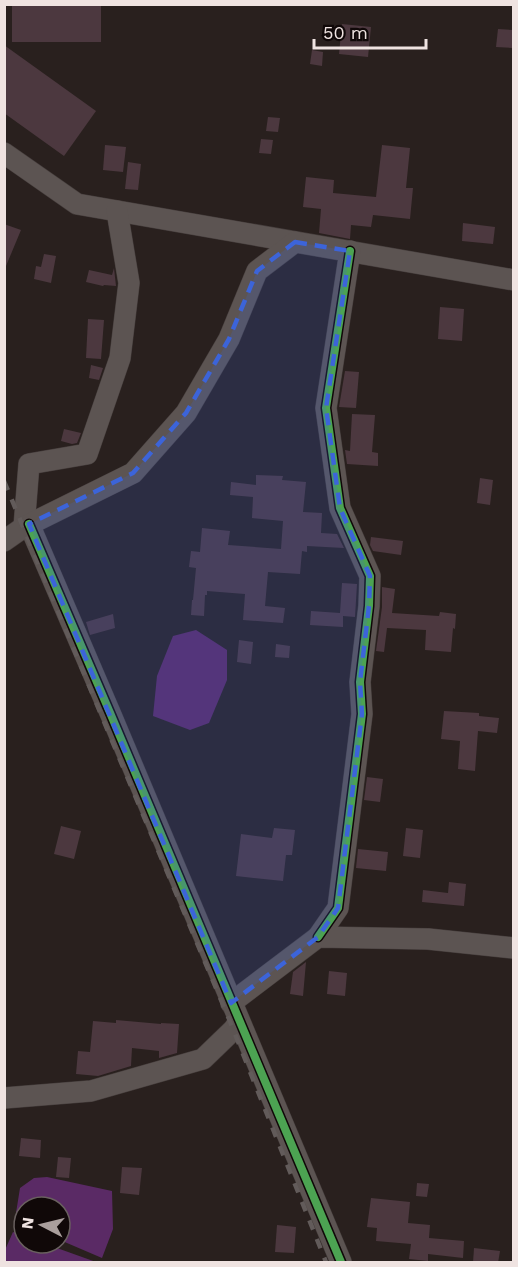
<svg xmlns="http://www.w3.org/2000/svg" width="518" height="1267" font-family="'Work Sans',sans-serif">
  <rect width="100%" height="100%" fill="#29201e"/>
  <!-- water -->
  <g fill="#5a2a65">
    <path d="M196 630 227 650V680L209 723 190 730 153 716 157 676 173 636Z"/>
    <path d="M47 1177 112 1191 113 1229 102 1258 60 1240V1207H24V1225L20 1223 16 1213 20 1188 34 1178Z"/>
    <path d="M13 1232 24 1236V1243H43L96 1262H5V1250Z"/>
  </g>
  <!-- building -->
  <g fill="#4c383f">
    <rect x="12" y="4" width="89" height="38"/>
    <path d="M342 24 371 27 368 57 339 54Z"/>
    <path d="M498 29 513 30V48L496 47Z"/>
    <path d="M4 45 96 111 64 156 4 113Z"/>
    <path d="M312 50 323 52 322 66 310 64Z"/>
    <path d="M268 117 280 118 278 132 266 131Z"/>
    <path d="M261 139 273 140 271 154 259 153Z"/>
    <path d="M105 145 126 147 123 172 103 170Z"/>
    <path d="M382 145 410 148 406 188H413L410 219 373 215 371 227 351 225 350 239 319 233 321 209 303 207 306 177 334 180 333 193 376 197Z"/>
    <path d="M128 162 141 164 138 190 125 189Z"/>
    <path d="M463 223 495 227 493 244 462 241Z"/>
    <path d="M4 224 21 230 6 266 4 265Z"/>
    <path d="M44 254 56 256 51 283 34 279 36 266 41 267Z"/>
    <path d="M114 268 116 286 104 285 103 286 86 282 89 270 112 275Z"/>
    <path d="M440 307 464 309 462 341 438 339Z"/>
    <path d="M88 319 104 320 101 359 86 358Z"/>
    <path d="M91 365 103 368 99 380 89 378Z"/>
    <path d="M345 371 359 372 356 408 339 407Z"/>
    <path d="M352 414 375 415 372 452 378 453V466L347 464 345 450 350 451Z"/>
    <path d="M64 429 81 433 77 443 72 444 61 441Z"/>
    <path d="M256 475 283 476 282 480 306 482 303 512 322 513 321 533 337 534 344 548 307 546V552L302 551 300 574 268 572 265 606 285 608 283 623 243 620 245 594 207 591V595H205L204 616 191 615 192 600H193L196 568 189 567 191 551 200 552 202 528 230 531 228 545 281 549 283 521 252 518 253 497 230 495 231 482 256 485Z"/>
    <path d="M480 478 493 480 490 505 477 503Z"/>
    <path d="M371 537 403 541 401 555 373 551 370 545Z"/>
    <path d="M342 583 357 584 355 617 343 616V627L310 625 311 611 340 613Z"/>
    <path d="M382 587 395 589 392 613 439 616 440 612 456 614 455 629 453 628 451 652 425 650 426 630 387 628 384 652 376 651 382 607Z"/>
    <path d="M113 614 115 628 90 635 86 622Z"/>
    <path d="M239 640 253 642 251 664 237 662Z"/>
    <path d="M276 644 290 646 289 658 275 657Z"/>
    <path d="M444 711 479 713V716L499 718 497 733 478 731 475 771 458 769 460 741 441 739Z"/>
    <path d="M367 777 383 779 380 802 364 800Z"/>
    <path d="M61 826 81 831 74 859 54 854Z"/>
    <path d="M274 828 295 830 292 855H286L283 881 236 876 241 834 272 838Z"/>
    <path d="M406 828 423 830 420 858 403 856Z"/>
    <path d="M358 849 388 852 386 871 356 868Z"/>
    <path d="M449 882 466 884 464 906 422 902 423 890 448 893Z"/>
    <path d="M306 962 303 996 290 994 293 972Z"/>
    <path d="M329 971 347 973 345 996 327 994Z"/>
    <path d="M116 1020 161 1024V1023L179 1024 177 1053 159 1058V1051L132 1048 131 1066 98 1076 76 1074 78 1051 90 1052 93 1021 116 1023Z"/>
    <path d="M21 1138 41 1140 40 1158 19 1156Z"/>
    <path d="M58 1157 71 1158 69 1178 56 1177Z"/>
    <path d="M122 1167 142 1168 139 1195 120 1193Z"/>
    <path d="M417 1183 429 1184 427 1197 416 1196Z"/>
    <path d="M371 1198 410 1202 408 1223 430 1225 429 1238 464 1241 463 1258 428 1254V1261L409 1259 411 1244 376 1241 377 1228 367 1227Z"/>
    <path d="M277 1225 296 1227 294 1253 275 1252Z"/>
    <path d="M474 1248 500 1251 498 1263H473Z"/>
  </g>
  <g fill="none" stroke-linecap="round" stroke-linejoin="round">
    <!-- minor casing -->
    <g stroke="#453d3c" stroke-width="22">
      <g id="minor">
        <path d="M4 153 77 204 514 280"/>
        <path d="M29 524 111 715 341 1262"/>
        <path d="M24 527 29 464 87 454 120 358 129 283 117 211"/>
        <path d="M4 541 24 527 133 473 186 413 229 339 257 271 295 242"/>
        <path d="M318 937 338 908 362 714 360 682 369 606 370 576 340 508 326 408 350 251"/>
        <path d="M231 1003 318 937 428 939 514 948"/>
        <path d="M4 1098 91 1091 203 1059 233 1030 239 1022"/>
      </g>
    </g>
    <!-- minor -->
    <use href="#minor" stroke="#5c5452" stroke-width="21"/>
    <!-- rail -->
    <path stroke="#625b5a" stroke-width="4.5" stroke-dasharray="10 10" stroke-linecap="butt" d="M4 481 115 748 229 1019 326 1262"/>
    <!-- cycleway casing -->
    <g stroke="#100808" stroke-width="11">
      <g id="cycleway">
        <path d="M29 524 111 715 341 1262"/>
        <path d="M318 937 338 908 362 714 360 682 369 606 370 576 340 508 326 408 350 251"/>
      </g>
    </g>
    <!-- cycleway -->
    <use href="#cycleway" stroke="#4ca352" stroke-width="8"/>
  </g>
  <!-- marked area -->
  <path fill="#3c64d9" fill-opacity="0.2" stroke="#3c64d9" stroke-width="4.5" stroke-dasharray="12 8" stroke-linejoin="round" d="M295 242 350 251 326 408 340 508 370 576 369 606 360 682 362 714 338 908 318 937 231 1003 29 524 133 473 186 413 229 339 257 271Z"/>
  <!-- border -->
  <rect width="518" height="1267" fill="none" stroke="#efe3e1" stroke-width="12"/>
  <!-- north arrow -->
  <g transform="translate(42 1225) rotate(277)"><circle r="28" fill="#100808" stroke="#69605f" stroke-width="1.5"/>
  <path d="M0-4.5L10 22L0 15L-10 22Z" fill="#aa9f9d"/>
  <text y="-9" font-size="16" font-weight="bold" text-anchor="middle" fill="#efe3e1">N</text>
  </g>
  <!-- scale -->
  <path d="M314 39v9h112v-9" fill="none" stroke="#efe3e1" stroke-width="3"/>
  <text x="323" y="39" font-size="18" fill="#efe3e1" stroke="#100808" stroke-width="4.5" paint-order="stroke">50 m</text>
</svg>
